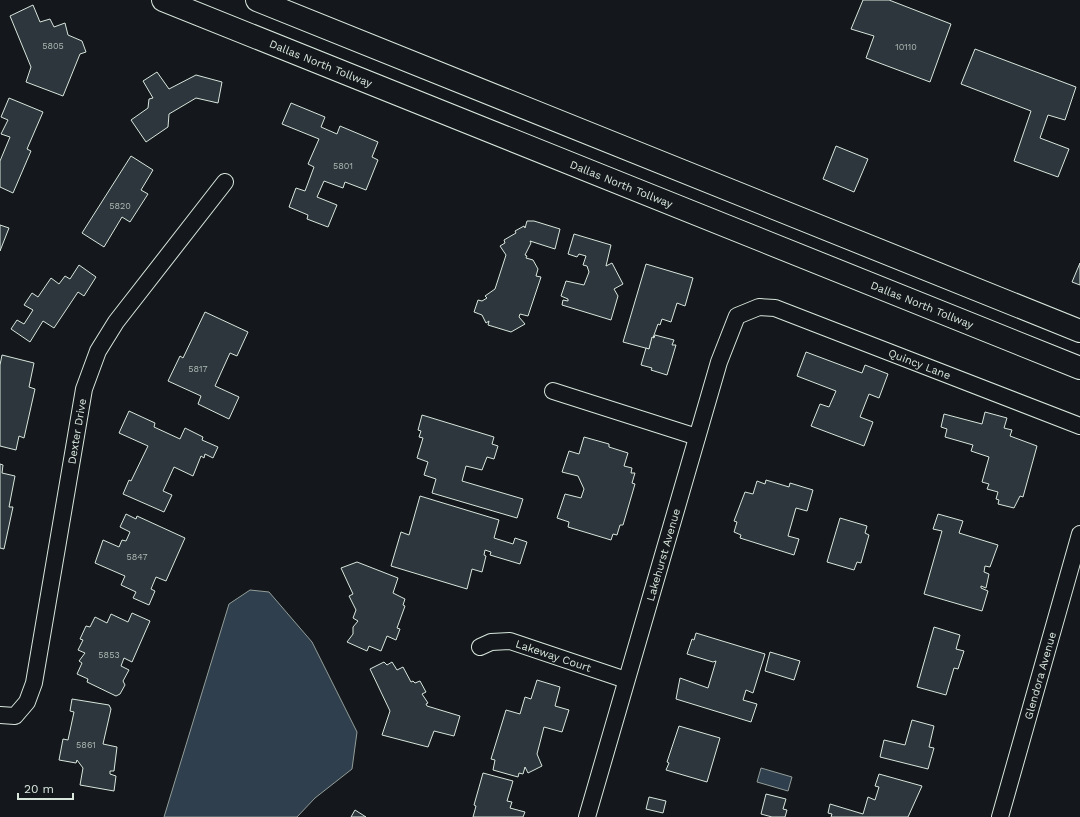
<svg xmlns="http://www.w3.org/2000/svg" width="1080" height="817" font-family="'Work Sans',sans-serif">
  <rect width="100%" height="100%" fill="#14181c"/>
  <!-- water -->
  <g fill="#2f3f4d" stroke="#939e99">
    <path d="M250 590 269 592 312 642 357 732 352 769 315 798 297 817H164L229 604Z"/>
    <path d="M761 768 792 777 788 791 757 782Z"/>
  </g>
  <!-- building -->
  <g fill="#2c363c" stroke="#d8e6dc">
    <path d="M863 0H889L951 24 930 82 866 58 874 36 851 29Z"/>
    <path d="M33 5 40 22 50 19 54 27 65 23 68 35 82 41 86 52 80 54 63 96 26 82 31 67 10 16Z"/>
    <path d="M975 49 1076 87 1065 120 1048 115 1040 138 1069 149 1058 177 1014 161 1031 111 961 84Z"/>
    <path d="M157 72 169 89 196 75 222 82 218 103 196 98 169 114 168 127 146 142 131 120 148 108 149 99 153 98 143 81Z"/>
    <path d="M9 98 43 112 27 149 31 151 13 193 0 187V161L10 137 1 134 8 120 1 117Z"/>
    <path d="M291 103 325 117 321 127 337 134 340 126 378 142 372 157 378 160 366 190 345 182 343 188 324 181 317 197 337 205 328 227 307 219 308 215 289 207 296 188 305 191 314 167 308 164 319 139 282 124Z"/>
    <path d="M836 146 868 159 854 192 823 179Z"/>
    <path d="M131 156 153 170 141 190 148 194 130 222 122 217 104 247 82 233Z"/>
    <path d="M527 221H534L560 229 555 249 530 241 531 243 525 255 527 256 526 258 533 260 538 269 536 276 541 277 528 316 520 314 519 317 525 324 511 332 488 325 489 321 486 323 482 315 474 312 478 300 482 301 487 298 485 296 495 289 506 255 500 246 505 243 504 240 516 233 515 231 524 226 525 228Z"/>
    <path d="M0 225 9 228 0 251Z"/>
    <path d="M574 234 611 245 606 266 612 263 623 284 614 289 618 296 611 320 562 305 563 300 568 301V299L561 296 566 281 584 285 589 272 587 266 583 265 586 256 579 254 577 257 568 254Z"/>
    <path d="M1080 263V285L1072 282Z"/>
    <path d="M646 264 693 278 685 306 677 303 671 322 662 319 660 325 658 324 649 349 623 342Z"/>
    <path d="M79 265 96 277 84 296 78 292 54 328 43 321 30 342 11 329 17 320 24 324 33 310 24 305 32 293 38 297 51 278 59 284 65 276 70 279Z"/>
    <path d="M205 312 248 332 237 356 230 353 215 386 239 397 229 419 198 404 201 396 168 381 180 356 183 358Z"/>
    <path d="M655 335 674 340 672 345H676L667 375 651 370 652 368 641 365 646 348 649 349 652 337 654 338Z"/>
    <path d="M806 352 862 373 865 365 888 374 879 398 869 394 860 417 873 422 864 446 811 426 820 404 829 407 836 391 797 376Z"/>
    <path d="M2 355 34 363 29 387 35 389 24 438 19 436 16 450 0 446V365Z"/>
    <path d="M129 411 155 423 154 427 180 439 185 428 203 437 202 440 218 447 213 458 205 454 204 458 201 456 193 476 174 467 163 491 172 495 164 512 123 494 129 480 131 481 148 446 119 433Z"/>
    <path d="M985 412 1007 418 1004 428 1012 430 1010 436 1037 446 1023 497 1020 496 1014 508 998 504 999 500 996 499 998 492 987 489 989 484 982 482 989 457 971 451 973 445 945 437 947 429 941 427 944 414 982 424Z"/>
    <path d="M422 415 494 437 492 444 498 446 494 459 487 457 482 470 466 466 462 481 523 499 517 518 432 493 436 479 424 475 428 462 417 458 423 438 419 437 421 431 418 430Z"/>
    <path d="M584 437 609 444V447L628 453 624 466 632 468 631 473H635L632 483 635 484 623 525H620L617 535 613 534 611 540 568 527 569 522 557 518 565 494 581 498 584 489 578 476 562 472 569 451 579 454Z"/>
    <path d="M0 464 3 465 2 473 15 476 9 507H13L4 549 0 548Z"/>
    <path d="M766 480 789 487 790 483 813 490 807 511 796 508 788 536 799 539 794 555 740 538 741 535 734 532 737 522 734 521 745 492 753 494 757 481 765 484Z"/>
    <path d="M420 496 499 520 494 538 513 544 515 538 527 542 520 564 490 555 491 552 485 550 484 555 486 556 482 572 472 569 467 589 391 566 401 532 409 535Z"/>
    <path d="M126 514 136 519 137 516 185 538 166 581 156 577 151 589 155 591 149 605 133 598 136 592 121 585 125 576 95 563 103 540 119 547 122 540 126 541 130 532 120 527Z"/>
    <path d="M938 514 963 521 959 533 998 545 990 567 985 566 984 572 989 574 986 588 981 586V588L988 591 982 611 924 594 942 531 933 529Z"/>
    <path d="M840 518 867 526 865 533 869 535 861 563 857 562 854 570 827 562Z"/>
    <path d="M357 562 398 578 393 593 405 599 403 605 405 606 397 628 400 629 396 640 387 636 381 651 369 646 367 651 347 642 353 634V627L358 621 353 618 356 610 349 596 353 594 341 568Z"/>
    <path d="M132 613 150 621 132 662 124 658 121 666 129 670 123 681 125 685 120 694 116 696 87 682 88 679 77 674 82 663 79 661 85 653 78 650 83 640 80 639 86 626 90 627 95 617 107 623 111 614 128 622Z"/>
    <path d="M934 627 960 635 956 649 964 651 958 669 954 668 946 695 917 687Z"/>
    <path d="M696 633 765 654 753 693 746 690 743 700 757 704 751 722 676 699 680 678 708 688 716 661 713 662 687 654 692 639 694 640Z"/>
    <path d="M770 652 800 661 794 680 765 671Z"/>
    <path d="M384 662 387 665 392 662 397 670 403 667 411 682 413 681 415 683 420 681 426 692 422 694 428 703 426 704 427 706 460 716 454 736 434 731 428 747 382 735 390 711 370 669Z"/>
    <path d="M537 680 560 687 555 706 569 710 562 732 544 727 537 754 542 766 528 773 525 767 523 774 519 773 518 777 493 770 495 760 491 759 506 710 520 714 525 697 531 699Z"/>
    <path d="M72 699 109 705 111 709 103 744 117 747 114 771H110V774L116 776 114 791 80 785 83 768 77 760 76 763 59 760 63 739 68 740 74 712 70 711Z"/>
    <path d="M912 720 934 726 929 747 934 748 928 769 880 757 884 740 905 745Z"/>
    <path d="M679 726 720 738 707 782 666 770 669 763 667 762Z"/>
    <path d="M483 773 513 781 507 801 512 802 510 808 525 812 523 817H473L476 806 474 805Z"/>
    <path d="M879 774 922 786 908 817H831L832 814 828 813 830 804 863 814 868 797 875 800 879 787 875 786Z"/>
    <path d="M766 794 786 799 783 809 787 810 785 817H772L761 814Z"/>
    <path d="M649 797 666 801 663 813 646 809Z"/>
    <path d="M355 810 366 817H351Z"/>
  </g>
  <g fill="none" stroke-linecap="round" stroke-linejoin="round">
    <!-- minor casing -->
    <g stroke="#d8e6dc" stroke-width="18">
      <g id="minor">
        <path d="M553 391 697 437"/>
        <path id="s1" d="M480 647 491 642 510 641 626 680"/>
        <path id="s2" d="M0 715 15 716 27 702 34 683 84 389 98 351 116 322 225 182"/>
        <path id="s3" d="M587 817 719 362 737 316 759 307 775 308 1080 426"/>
        <path id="s4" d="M1000 817 1080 534"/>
      </g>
    </g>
    <!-- motorway casing -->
    <g stroke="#d8e6dc" stroke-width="24">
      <g id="motorway">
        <path id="s5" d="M163 0 1080 368"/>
        <path d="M257 0 1080 331"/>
      </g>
    </g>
    <!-- minor -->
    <use href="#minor" stroke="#14181c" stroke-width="16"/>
    <!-- motorway -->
    <use href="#motorway" stroke="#14181c" stroke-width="22"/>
  </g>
  <g text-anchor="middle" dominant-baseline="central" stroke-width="3" stroke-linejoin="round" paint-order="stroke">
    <!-- number labels -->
    <g font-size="9" fill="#adbab4">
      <text x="53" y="46">5805</text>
      <text x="906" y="47">10110</text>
      <text x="343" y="166">5801</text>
      <text x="120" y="206">5820</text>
      <text x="198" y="369">5817</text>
      <text x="137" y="557">5847</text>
      <text x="109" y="655">5853</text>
      <text x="86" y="745">5861</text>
    </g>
    <!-- street labels -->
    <g font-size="11" fill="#d8e6dc" stroke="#14181c">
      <text stroke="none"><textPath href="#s5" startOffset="170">Dallas North Tollway</textPath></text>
      <text stroke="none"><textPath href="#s5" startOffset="494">Dallas North Tollway</textPath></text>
      <text stroke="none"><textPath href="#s5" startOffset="818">Dallas North Tollway</textPath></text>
      <text stroke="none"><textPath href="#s3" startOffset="718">Quincy Lane</textPath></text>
      <text stroke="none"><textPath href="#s2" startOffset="309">Dexter Drive</textPath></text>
      <text stroke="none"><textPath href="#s3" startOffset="273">Lakehurst Avenue</textPath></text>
      <text stroke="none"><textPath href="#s1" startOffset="77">Lakeway Court</textPath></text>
      <text stroke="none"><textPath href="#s4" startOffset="147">Glendora Avenue</textPath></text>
    </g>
  </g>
  <!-- scale -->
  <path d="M18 793v6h55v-6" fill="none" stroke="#d8e6dc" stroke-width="2"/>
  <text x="24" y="793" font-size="12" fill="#d8e6dc" stroke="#14181c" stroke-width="3" paint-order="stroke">20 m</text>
</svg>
